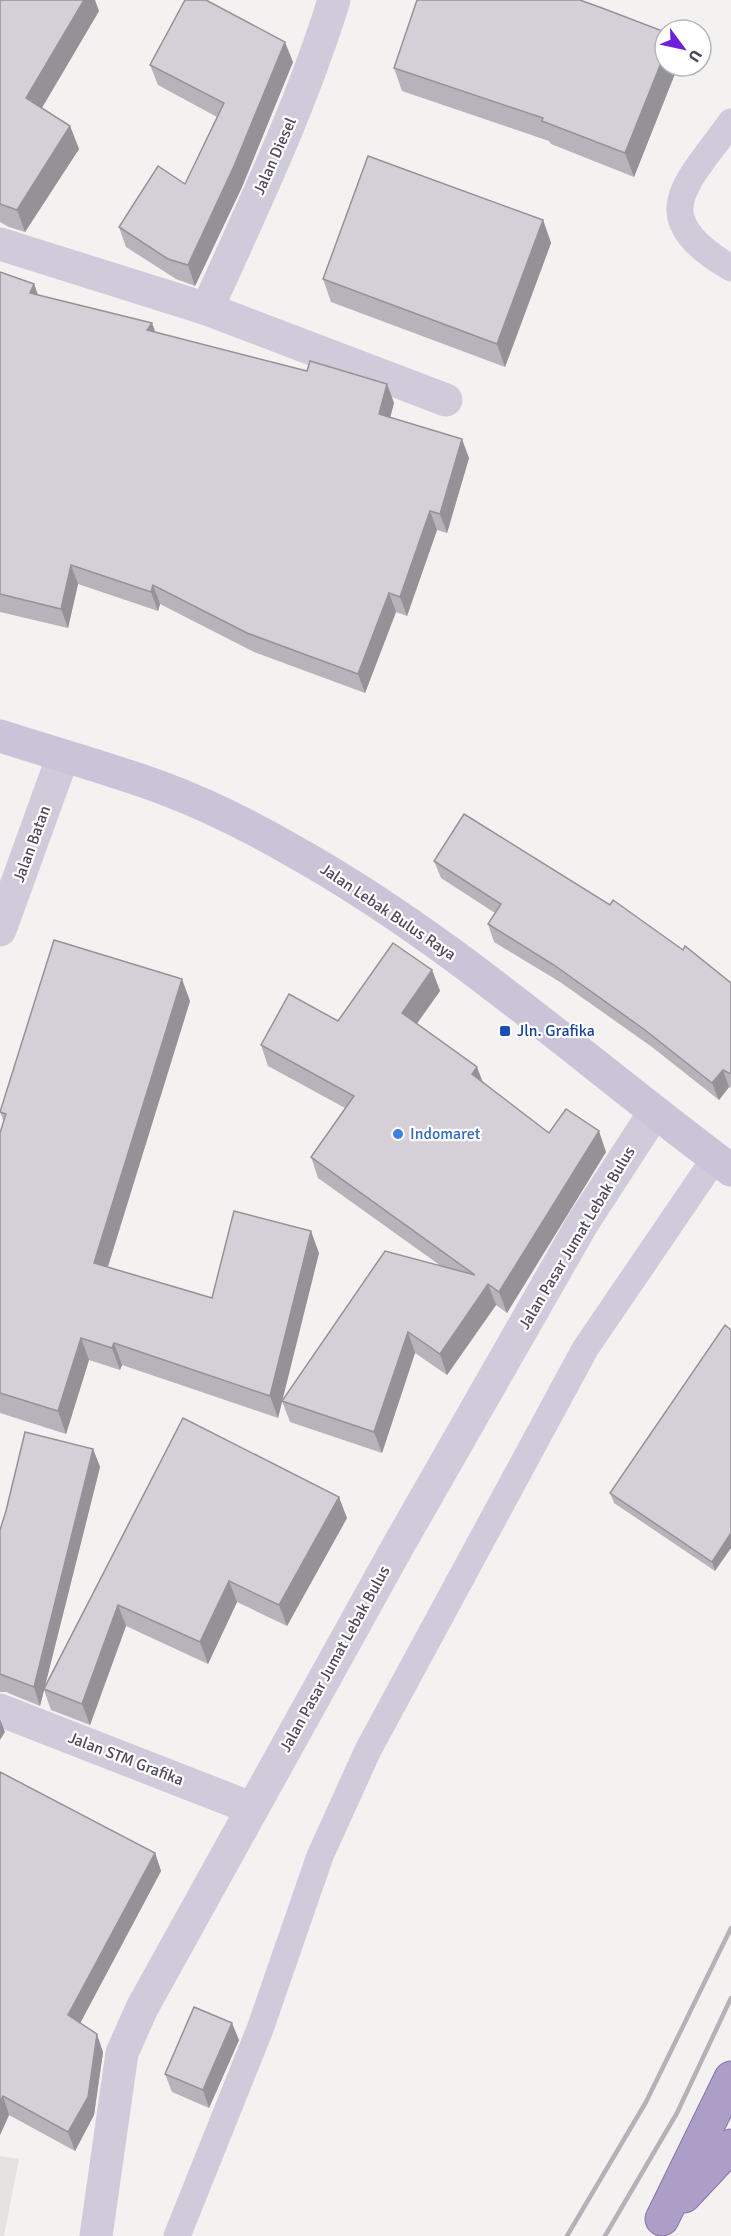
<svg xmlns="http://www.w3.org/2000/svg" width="731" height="2236" font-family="Signika,sans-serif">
  <rect width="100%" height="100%" fill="#f3f2f1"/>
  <!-- education -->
  <path fill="#e5e3e2" d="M0 2156 19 2159 4 2236H0Z"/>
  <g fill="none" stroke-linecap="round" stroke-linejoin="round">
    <!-- trunk casing -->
    <g stroke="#8975a9" stroke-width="35">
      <g id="trunk">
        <path d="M684 2196 731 2146"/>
        <path d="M662 2219 731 2078"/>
      </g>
    </g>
    <!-- service -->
    <g stroke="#cfcbda" stroke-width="27">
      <path d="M731 122C686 186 643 216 731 268"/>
      <path d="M177 2236 260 2029 320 1856 368 1750 585 1349 715 1158"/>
    </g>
    <!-- minor -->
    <g stroke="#cfcbda" stroke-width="33">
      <path d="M0 244 207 309 446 400"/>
      <path d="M207 309C253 207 301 107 334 0"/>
      <path d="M0 930 63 756"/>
      <path d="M0 1710 251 1808"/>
      <path d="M96 2236 122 2053 142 2008 398 1546 582 1224 654 1113"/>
    </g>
    <!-- secondary -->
    <path stroke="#cbc4d8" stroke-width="33" d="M0 736C53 753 108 768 160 787 206 804 252 827 295 852 452 940 587 1063 731 1170"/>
    <!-- trunk -->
    <use href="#trunk" stroke="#ac9ec6" stroke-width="33"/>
    <!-- rail -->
    <g stroke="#b4b1b8" stroke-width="4.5">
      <path d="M567 2236 646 2102 731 1928"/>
      <path d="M605 2236 677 2113 731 1998"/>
    </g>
  </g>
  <!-- wall -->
  <g fill="#b7b3ba">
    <path d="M0 0 99 11 42 108 70 126 79 149 25 232 9 227 0 222Z"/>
    <path d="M293 62 242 187 195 286 176 279 126 247 119 227 185 184 217 117 158 85 150 65Z"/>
    <path d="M678 66 634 177 551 144 549 141 402 91 394 68Z"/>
    <path d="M543 220 551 243 505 367 331 302 323 279Z"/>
    <path d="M0 272 34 284 38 295 155 333 307 371 387 384 394 403 390 417 469 458 447 533 437 530 407 616 396 612 365 693 254 652 160 604 158 611 78 584 68 628 0 612Z"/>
    <path d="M434 861 683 950 731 983V1088L729 1087 719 1100 652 1047 560 982 494 942 488 924 495 913 441 878Z"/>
    <path d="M432 970 440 991 417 1024 482 1082 549 1133 606 1152 507 1313 496 1305 447 1375 415 1353 382 1453 290 1422 282 1401 278 1418 122 1365 120 1370 89 1360 66 1434 0 1413V1133L4 1122 0 1112 190 1001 108 1267 212 1298 319 1253 282 1400 441 1266 318 1178 311 1157 345 1108 268 1066 261 1045 338 1021Z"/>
    <path d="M725 1325 715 1571 614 1503 610 1493Z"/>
    <path d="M183 1418 347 1518 287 1626 237 1602 208 1664 126 1626 90 1725 51 1710 44 1690 40 1706 6 1692H0V1530L93 1449 100 1467 45 1685Z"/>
    <path d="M0 1772 155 1853 161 1871 80 2023 103 2052 94 2115 75 2151 9 2115 0 2135Z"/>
    <path d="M239 2040 209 2108 172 2092 165 2074Z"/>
  </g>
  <!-- shaded-wall -->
  <g fill="#959297">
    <path d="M84 0H95L99 11 34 121 26 98Z"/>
    <path d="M285 42 293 62 242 187 195 286 188 265Z"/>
    <path d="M665 53V66H678L634 177 625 153Z"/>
    <path d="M70 126 79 149 25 232 17 210Z"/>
    <path d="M543 220 551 243 505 367 497 344Z"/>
    <path d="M34 284 41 303 30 293Z"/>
    <path d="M152 323 159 342 147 330Z"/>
    <path d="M387 384 394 403 386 433 379 414Z"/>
    <path d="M462 439 469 458 447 533 440 514Z"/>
    <path d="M430 511 437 530 407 616 400 597Z"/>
    <path d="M71 565 78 584 68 628 61 609Z"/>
    <path d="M153 585 160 604 158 611 151 592Z"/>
    <path d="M389 593 396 612 365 693 358 674Z"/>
    <path d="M432 970 440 991 409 1034 402 1013Z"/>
    <path d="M182 979 190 1001 102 1285 94 1263Z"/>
    <path d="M477 1067 485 1088 472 1074Z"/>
    <path d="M723 1070 729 1087 719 1100 712 1083Z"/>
    <path d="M599 1131 606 1152 507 1313 499 1292Z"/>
    <path d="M311 1231 319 1253 278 1418 270 1396Z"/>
    <path d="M488 1284 496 1305 447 1375 440 1354Z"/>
    <path d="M408 1332 415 1353 382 1453 374 1432Z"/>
    <path d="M81 1338 89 1360 66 1434 58 1411Z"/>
    <path d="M114 1343 122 1365 120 1370 112 1348Z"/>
    <path d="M93 1449 100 1467 40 1706 34 1687Z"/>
    <path d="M339 1497 347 1518 287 1626 279 1605Z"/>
    <path d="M731 1533V1548L715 1571 712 1562Z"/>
    <path d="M229 1581 237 1602 208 1664 200 1642Z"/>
    <path d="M118 1605 126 1626 90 1725 82 1704Z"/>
    <path d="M0 1719 5 1732 0 1740Z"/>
    <path d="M155 1853 161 1871 75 2033 68 2015Z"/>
    <path d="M232 2023 239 2040 209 2108 203 2090Z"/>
    <path d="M97 2034 103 2052 94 2115 75 2151 68 2132Z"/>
    <path d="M3 2096 9 2115 0 2135V2102Z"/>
  </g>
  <!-- building -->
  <g fill="#d5d0d8" stroke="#959297" stroke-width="1.5">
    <path d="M0 0H84L26 98 70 126 17 210 0 204Z"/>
    <path d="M185 0H206L285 42 234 166 188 265 168 259 119 227 158 166 185 184 224 103 150 65Z"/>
    <path d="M417 0H580L602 8 665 32V53L625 153 542 121 543 118 394 68Z"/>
    <path d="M368 156 543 220 497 344 323 279Z"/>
    <path d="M0 272 34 284 30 293 152 323 147 330 307 371 310 361 387 384 379 414 462 439 440 514 430 511 400 597 389 593 358 674 247 633 153 585 151 592 71 565 61 609 0 594Z"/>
    <path d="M464 814 610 905 613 900 683 950 685 946 731 983V1074L723 1070 712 1083 645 1030 554 965 488 924 501 904 434 861Z"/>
    <path d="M54 940 182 979 94 1263 212 1298 234 1211 311 1231 270 1396 114 1343 112 1348 81 1338 58 1411 0 1393V1133L6 1114 0 1112Z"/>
    <path d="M393 943 432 970 402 1013 477 1067 472 1074 549 1133 566 1109 599 1131 499 1292 488 1284 440 1354 408 1332 374 1432 282 1401 385 1251 475 1275 311 1157 354 1096 261 1045 289 994 338 1021Z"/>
    <path d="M725 1325 731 1330V1533L712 1562 610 1493Z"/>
    <path d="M183 1418 339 1497 279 1605 229 1581 200 1642 118 1605 82 1704 44 1689Z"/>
    <path d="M25 1432 93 1449 34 1687 0 1674V1530L6 1511Z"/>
    <path d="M0 1772 155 1853 68 2015 97 2034 88 2097 68 2132 3 2096 0 2102Z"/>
    <path d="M194 2007 232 2023 203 2090 165 2074Z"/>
  </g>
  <!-- markers -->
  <rect fill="#1a4fb4" stroke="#fff" stroke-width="2" x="499" y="1025" width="12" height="12" rx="3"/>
  <circle fill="#3f7fe0" stroke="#fff" stroke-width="2" cx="398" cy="1134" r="6"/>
  <g text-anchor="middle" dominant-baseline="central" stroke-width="4.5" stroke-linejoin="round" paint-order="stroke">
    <!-- street labels -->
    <g font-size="16" fill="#50495d" stroke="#fff">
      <text transform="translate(275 156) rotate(-66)">Jalan Diesel</text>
      <text transform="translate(32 844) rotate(-70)">Jalan Batan</text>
      <text transform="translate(388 912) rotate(34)">Jalan Lebak Bulus Raya</text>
      <text transform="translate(577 1238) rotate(-59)">Jalan Pasar Jumat Lebak Bulus</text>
      <text transform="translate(335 1659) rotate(-61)">Jalan Pasar Jumat Lebak Bulus</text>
      <text transform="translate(126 1759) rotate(21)">Jalan STM Grafika</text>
    </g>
    <!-- transit labels -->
    <g font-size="16" fill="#164399" stroke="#fff" text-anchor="start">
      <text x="517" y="1031">Jln. Grafika</text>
    </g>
    <!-- shop labels -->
    <g font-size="16" fill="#366cbe" stroke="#fff" text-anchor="start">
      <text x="410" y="1134">Indomaret</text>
    </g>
  </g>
  <!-- north arrow -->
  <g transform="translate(683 48) rotate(123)"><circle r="28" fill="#ffffff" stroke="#b9b6be" stroke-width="1.5"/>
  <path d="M0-4.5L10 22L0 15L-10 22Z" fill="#6e1fde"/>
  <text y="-9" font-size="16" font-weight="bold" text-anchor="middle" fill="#50495d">U</text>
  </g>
</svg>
